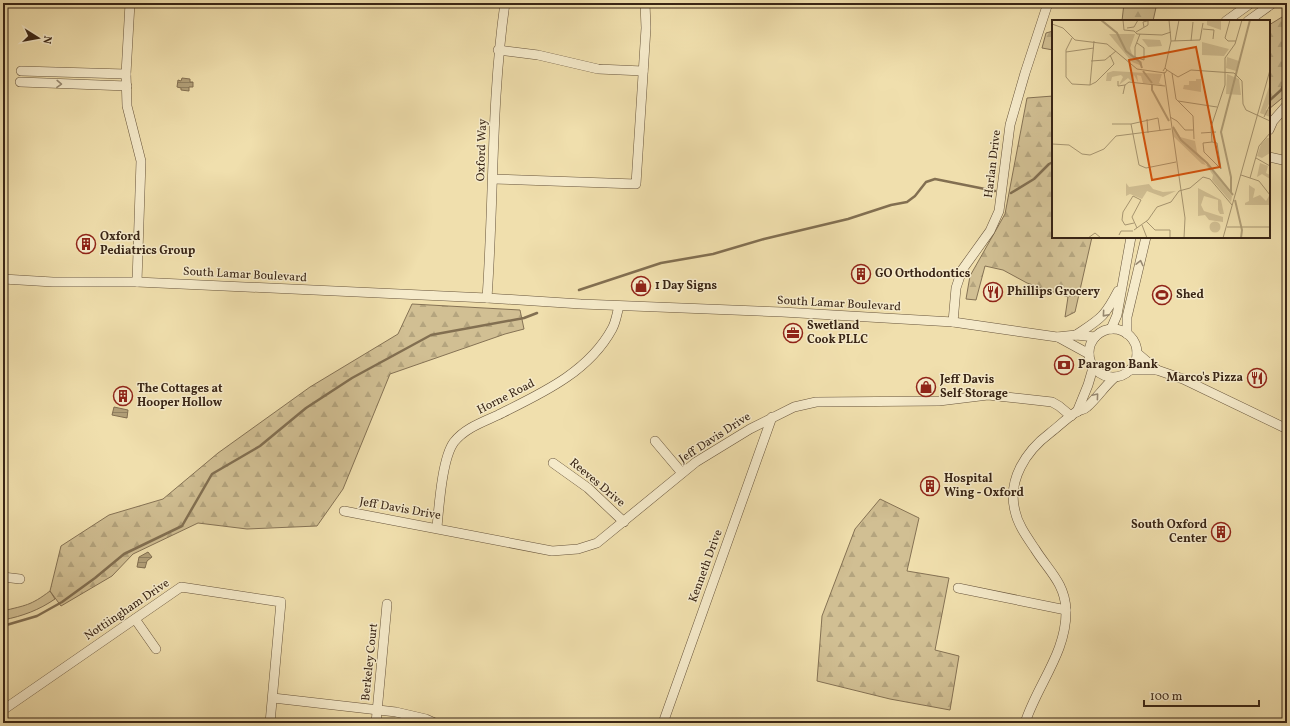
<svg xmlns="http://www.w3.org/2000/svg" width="1290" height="726" font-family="Vollkorn,serif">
  <defs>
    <pattern id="forest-firs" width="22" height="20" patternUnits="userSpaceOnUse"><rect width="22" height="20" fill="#d1bf93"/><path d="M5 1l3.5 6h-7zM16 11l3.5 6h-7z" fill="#b4a47e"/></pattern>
    <pattern id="water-rules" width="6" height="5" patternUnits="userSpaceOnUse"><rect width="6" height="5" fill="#b2a079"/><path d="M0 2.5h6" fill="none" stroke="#928262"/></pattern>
  </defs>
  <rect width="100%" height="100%" fill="#f0dfad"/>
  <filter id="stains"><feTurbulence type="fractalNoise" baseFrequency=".005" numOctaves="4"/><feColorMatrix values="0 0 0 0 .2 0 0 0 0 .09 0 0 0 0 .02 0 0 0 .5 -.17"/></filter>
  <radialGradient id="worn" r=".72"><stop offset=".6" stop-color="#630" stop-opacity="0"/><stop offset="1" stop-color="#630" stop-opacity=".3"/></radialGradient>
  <!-- green -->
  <path fill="#d1bf93" stroke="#857254" d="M50 591 55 599C39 610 23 616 3 620V611C26 605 30 606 50 591Z"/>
  <!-- forest -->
  <g fill="url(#forest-firs)" stroke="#857254">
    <path d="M1124 3H1157L1153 21H1122Z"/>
    <path d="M1287 14V94L1269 109V25Z"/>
    <path d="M1053 31V50L1042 48 1046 33Z"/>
    <path d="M1053 96V237H1092L1075 312 1065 317 1068 297 1027 283 1003 270 985 266 976 300 966 299 970 276 1005 214 1027 98Z"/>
    <path d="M412 304 520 310 524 329 505 334 390 374 343 489 317 526 247 529 198 523 133 554 112 576 61 606 50 591 61 546 109 515 163 499 218 453 310 387 398 334Z"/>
    <path d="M880 499 919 518 907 571 949 578 935 650 959 656 950 710 890 699 817 681 822 616 855 529Z"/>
  </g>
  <!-- water -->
  <g fill="url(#water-rules)" stroke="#826f51">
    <path d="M182 78 190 79V82H193V87H189V91L181 90V88L177 87 178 80 181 81Z"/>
    <path d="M114 407 128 410 127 418 112 415Z"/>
    <path d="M148 552 152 557 147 561 145 568 137 567 139 557Z"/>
  </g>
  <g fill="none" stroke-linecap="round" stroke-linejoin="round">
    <!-- stream -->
    <g stroke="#826f51" stroke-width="2.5">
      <path d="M1269 101 1281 90 1287 78"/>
      <path d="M1011 193 1034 179 1049 164 1053 162"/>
      <path d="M579 290 661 263 713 254 764 239 848 219 891 205 907 202 915 196 926 182 935 179 995 191"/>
      <path d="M3 626 37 616 62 602 95 578 124 554 182 526 212 474 260 446 306 408 352 378 431 335 524 318 537 313"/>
    </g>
    <!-- minor casing -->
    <g stroke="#67543b" stroke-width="10">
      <g id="minor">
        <path d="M130 3 126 74 127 106 141 161 137 282"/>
        <path d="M1226 21 1251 3"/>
        <path d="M1248 21 1273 3"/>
        <path d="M498 50 538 55 598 69 643 71"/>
        <path d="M21 71 126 74"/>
        <path d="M20 82 127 86"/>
        <path d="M1269 130 1273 121 1287 105"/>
        <path d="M1269 157 1287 161"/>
        <path d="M493 179 636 184 646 28 645 3"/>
        <path d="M3 279 53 282H137L487 298 581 304 782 312 953 322 1057 337 1076 335 1095 337"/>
        <path d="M487 298C494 200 491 101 505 3"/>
        <path d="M953 322 956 288 962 270 990 231 999 211 1010 125 1025 73 1048 3"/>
        <circle cx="1113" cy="353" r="24"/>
        <path d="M1111 329 1117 315 1131 237"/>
        <path d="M1127 334V317L1146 237"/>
        <path d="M1076 335C1100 319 1104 318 1118 291"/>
        <path d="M1058 337 1089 354"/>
        <path d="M1137 353 1157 370"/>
        <path d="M1130 370H1157L1183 379 1287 429"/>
        <path d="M1077 412 1088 385 1093 368"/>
        <path d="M655 441 682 473"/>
        <path d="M553 463 588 488 624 522"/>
        <path d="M344 511 552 551 578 549 597 543 696 462 750 429 794 407 816 402 939 401 988 395 1052 402 1059 406 1071 416"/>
        <path d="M437 527C439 507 442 458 454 442 465 428 483 422 498 415 540 394 588 373 612 329 616 322 617 313 619 306"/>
        <path d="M3 577 20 579"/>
        <path d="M958 588 1066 610"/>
        <path d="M135 619 156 649"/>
        <path d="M273 698 396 712 426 719 435 723"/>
        <path d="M3 710 181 587 281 602 270 723"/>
        <path d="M376 723 387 604"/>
        <path d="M663 723 772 417"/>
        <path d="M1025 723C1037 685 1067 652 1066 610 1065 583 1048 570 1035 549 1027 537 1018 525 1015 511 1007 480 1026 451 1050 433 1059 426 1067 418 1076 412 1080 410 1084 410 1087 407 1097 398 1104 387 1114 378"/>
      </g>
    </g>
    <!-- minor -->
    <use href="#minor" stroke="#f5eaca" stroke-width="9"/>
  </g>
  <!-- one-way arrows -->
  <defs><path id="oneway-chevron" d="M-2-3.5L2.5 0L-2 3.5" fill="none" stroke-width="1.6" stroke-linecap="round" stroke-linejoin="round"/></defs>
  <g stroke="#978870">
    <use href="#oneway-chevron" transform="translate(59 84) rotate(2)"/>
    <use href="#oneway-chevron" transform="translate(1140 263) rotate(-77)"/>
    <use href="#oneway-chevron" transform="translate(1105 314) rotate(131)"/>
    <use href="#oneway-chevron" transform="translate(1096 396) rotate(-50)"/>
  </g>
  <!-- icons -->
  <defs>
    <g id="building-ring" transform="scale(1)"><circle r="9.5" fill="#f5eaca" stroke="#8f2418" stroke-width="1.5"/><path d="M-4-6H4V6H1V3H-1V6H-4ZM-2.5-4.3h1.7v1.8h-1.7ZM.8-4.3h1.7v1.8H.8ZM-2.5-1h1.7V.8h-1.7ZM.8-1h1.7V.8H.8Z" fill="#8f2418"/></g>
    <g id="shop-ring" transform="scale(1)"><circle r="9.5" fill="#f5eaca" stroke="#8f2418" stroke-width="1.5"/><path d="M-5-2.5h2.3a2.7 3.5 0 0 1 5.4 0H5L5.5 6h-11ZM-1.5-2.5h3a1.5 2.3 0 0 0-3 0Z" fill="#8f2418"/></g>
    <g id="restaurant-ring" transform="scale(1)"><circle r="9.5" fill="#f5eaca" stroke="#8f2418" stroke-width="1.5"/><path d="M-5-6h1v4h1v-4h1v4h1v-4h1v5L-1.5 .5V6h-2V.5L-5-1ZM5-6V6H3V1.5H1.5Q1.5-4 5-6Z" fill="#8f2418"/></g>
    <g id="stadium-ring" transform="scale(1)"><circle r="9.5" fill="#f5eaca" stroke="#8f2418" stroke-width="1.5"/><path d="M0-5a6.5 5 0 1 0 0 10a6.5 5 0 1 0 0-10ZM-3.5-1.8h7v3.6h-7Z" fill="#8f2418"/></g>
    <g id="office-ring" transform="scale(1)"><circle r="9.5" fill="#f5eaca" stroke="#8f2418" stroke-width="1.5"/><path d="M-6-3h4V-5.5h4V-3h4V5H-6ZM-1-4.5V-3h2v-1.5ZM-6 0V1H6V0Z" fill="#8f2418"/></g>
    <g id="bank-ring" transform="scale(1)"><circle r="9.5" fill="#f5eaca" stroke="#8f2418" stroke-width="1.5"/><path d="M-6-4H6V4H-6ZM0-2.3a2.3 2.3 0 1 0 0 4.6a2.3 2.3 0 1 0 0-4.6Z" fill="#8f2418"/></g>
  </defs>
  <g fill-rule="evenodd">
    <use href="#building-ring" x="86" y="244"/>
    <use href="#building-ring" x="861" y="274"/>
    <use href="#shop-ring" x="641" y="286"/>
    <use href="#restaurant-ring" x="993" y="292"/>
    <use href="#stadium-ring" x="1162" y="295"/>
    <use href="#office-ring" x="793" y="333"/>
    <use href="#bank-ring" x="1064" y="365"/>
    <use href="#restaurant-ring" x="1257" y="378"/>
    <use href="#shop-ring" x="926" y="387"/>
    <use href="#building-ring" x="123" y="396"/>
    <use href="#building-ring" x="930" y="486"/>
    <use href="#building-ring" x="1221" y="532"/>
  </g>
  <g text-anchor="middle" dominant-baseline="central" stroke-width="3" stroke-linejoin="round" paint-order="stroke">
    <!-- street labels -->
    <g font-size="12" fill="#392515" stroke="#f5eaca">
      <text transform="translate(482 150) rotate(-88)">Oxford Way</text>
      <text transform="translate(993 164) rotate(-83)">Harlan Drive</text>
      <text transform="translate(245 275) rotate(3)">South Lamar Boulevard</text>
      <text transform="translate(839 304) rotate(3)">South Lamar Boulevard</text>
      <text transform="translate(506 397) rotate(-27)">Horne Road</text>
      <text transform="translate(715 438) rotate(-33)">Jeff Davis Drive</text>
      <text transform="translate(597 483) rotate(40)">Reeves Drive</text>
      <text transform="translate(400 509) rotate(10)">Jeff Davis Drive</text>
      <text transform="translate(706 566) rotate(-70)">Kenneth Drive</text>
      <text transform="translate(127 610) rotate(-34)">Nottiingham Drive</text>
      <text transform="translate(370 662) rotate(-84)">Berkeley Court</text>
    </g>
    <!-- poi labels -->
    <g font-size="12" font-weight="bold" fill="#392515" stroke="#f5eaca" text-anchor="start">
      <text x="100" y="237">Oxford<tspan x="100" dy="14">Pediatrics Group</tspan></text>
      <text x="875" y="274">GO Orthodontics</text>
      <text x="655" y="286">1 Day Signs</text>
      <text x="1007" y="292">Phillips Grocery</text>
      <text x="1176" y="295">Shed</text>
      <text x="807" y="326">Swetland<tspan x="807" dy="14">Cook PLLC</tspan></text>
      <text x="1078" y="365">Paragon Bank</text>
      <text x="1243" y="378" text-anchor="end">Marco's Pizza</text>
      <text x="940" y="380">Jeff Davis<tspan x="940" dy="14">Self Storage</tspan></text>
      <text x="137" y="389">The Cottages at<tspan x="137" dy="14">Hooper Hollow</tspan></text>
      <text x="944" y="479">Hospital<tspan x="944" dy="14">Wing - Oxford</tspan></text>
      <text x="1207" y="525" text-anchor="end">South Oxford<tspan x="1207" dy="14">Center</tspan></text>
    </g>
  </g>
  <!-- overview -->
  <g transform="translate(1052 20)">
    <rect width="218" height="218" fill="#f0dfad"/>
    <path d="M218 64V82L214 90H218V97L208 93ZM154 145H156L180 176 179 182 160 160 161 155Z" fill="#d1bf93"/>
    <path d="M155 0H169V10L155 5ZM57 14H83L78 28 80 34 90 42V46L80 42ZM90 19 108 20 110 26 96 27ZM150 22 177 29 172 36 150 35ZM175 37 187 41 184 51 174 48ZM61 51 110 54 107 63 111 65 91 63 89 56 85 55 86 62 82 55 80 62 76 58 67 65 71 57 69 55 60 57 59 61H54L55 53ZM175 54 187 59 189 75 174 74ZM144 59H149V72L131 69 132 65H137V61H144ZM121 105 128 117 143 121 145 132 154 145 150 144 121 116ZM215 118H218V133L210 138 205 136 209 124ZM208 143 216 146 214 153 218 155V159L210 154 205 157ZM74 163 77 167 97 164 101 169 111 172 124 171 111 177 95 171 90 179 78 174 74 176ZM197 165 203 169 201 178 208 175 214 181 217 176 218 185H193V183L197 181ZM146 168 169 180 172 194H168L166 190V180L152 176 149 185 152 191 171 197V202L157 200 153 195 146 196ZM157.5 207a5.5 5.5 0 1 1 11 0a5.5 5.5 0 1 1-11 0Z" fill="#d1bf93"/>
    <path fill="none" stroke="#b2a079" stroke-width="2" d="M49 0 65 13 74 31 88 42 90 48M91 51 100 63M100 65V70L117 101M121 107 129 120 155 143 181 175M179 173V157L169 112 198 0M183 180 190 210 189 218"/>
    <path fill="none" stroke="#a79570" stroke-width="1" d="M71 0 72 10 82 11 85 14 110 15 119 12M178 0 173 18 176 21H184M0 4 11 8 23 20 55 24 85 49 113 53 115 50 113 48 111 51M92 7 91 2 99 0M75 8 82 7 86 0M151 9 162 10 161 19M84 12 96 5V1M20 18 14 30V57L20 64 38 65 44 62 62 44 58 35M119 21 148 20 151 3M123 21 127 0M139 21 141 2M85 23 92 28V40L83 37V27L88 14M14 32 42 28M39 41 53 40 64 31M113 48 119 21 117 0M115 50 126 57 139 50 182 53 190 61 191 84 194 90 218 101M112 52 133 198 132 218M120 53 124 79 141 96 142 119M66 61V66L73 65M38 65 42 21M71 74 73 65 77 62 113 66M126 81 165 87M118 97 125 101 133 110H141M212 97 218 85M95 99 96 113M60 104H79L106 98 108 111M79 104 87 145 94 148 124 142M149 113 164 112M160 122 165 123 169 149 152 132 151 123 160 122 159 107 173 65V38L183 24 190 0M0 124 17 125 30 134 38 135 52 129 64 116 119 109M204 138 218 146M189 155 207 161 218 175M198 158 207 126 218 113M94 201 103 210H118V218M82 203 73 205 70 200 71 192 81 176 89 180 80 197 85 208M90 205 95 218M175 207H218M82 210 96 200 105 187 119 182 127 171 138 168 151 157 158 159 180 185M67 215 69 211H81M36 218 43 213 49 218M171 218 218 50"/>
    <path fill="#d6540d" fill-opacity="0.15" stroke="#d6540d" stroke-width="2" d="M144 27 168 147 100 160 77 40Z"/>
    <rect width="218" height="218" fill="none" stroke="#392515" stroke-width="2"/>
  </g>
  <!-- margin -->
  <rect width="1290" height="726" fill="none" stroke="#f0dfad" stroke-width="16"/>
  <rect x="4" y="4" width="1282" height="718" fill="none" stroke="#392515" stroke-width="2"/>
  <rect x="8" y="8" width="1274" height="710" fill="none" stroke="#392515"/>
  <!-- north arrow -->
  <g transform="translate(38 38) rotate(101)" stroke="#f5eaca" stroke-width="3" paint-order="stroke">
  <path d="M0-3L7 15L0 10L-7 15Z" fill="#392515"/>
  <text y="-6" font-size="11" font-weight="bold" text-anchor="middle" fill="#392515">N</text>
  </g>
  <!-- scale -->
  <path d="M1144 700v6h115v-6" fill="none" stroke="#392515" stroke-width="2"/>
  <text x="1150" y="700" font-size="12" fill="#392515" stroke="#f5eaca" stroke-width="3" paint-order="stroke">100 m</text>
  <rect width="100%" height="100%" filter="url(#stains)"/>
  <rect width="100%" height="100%" fill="url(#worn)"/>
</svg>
